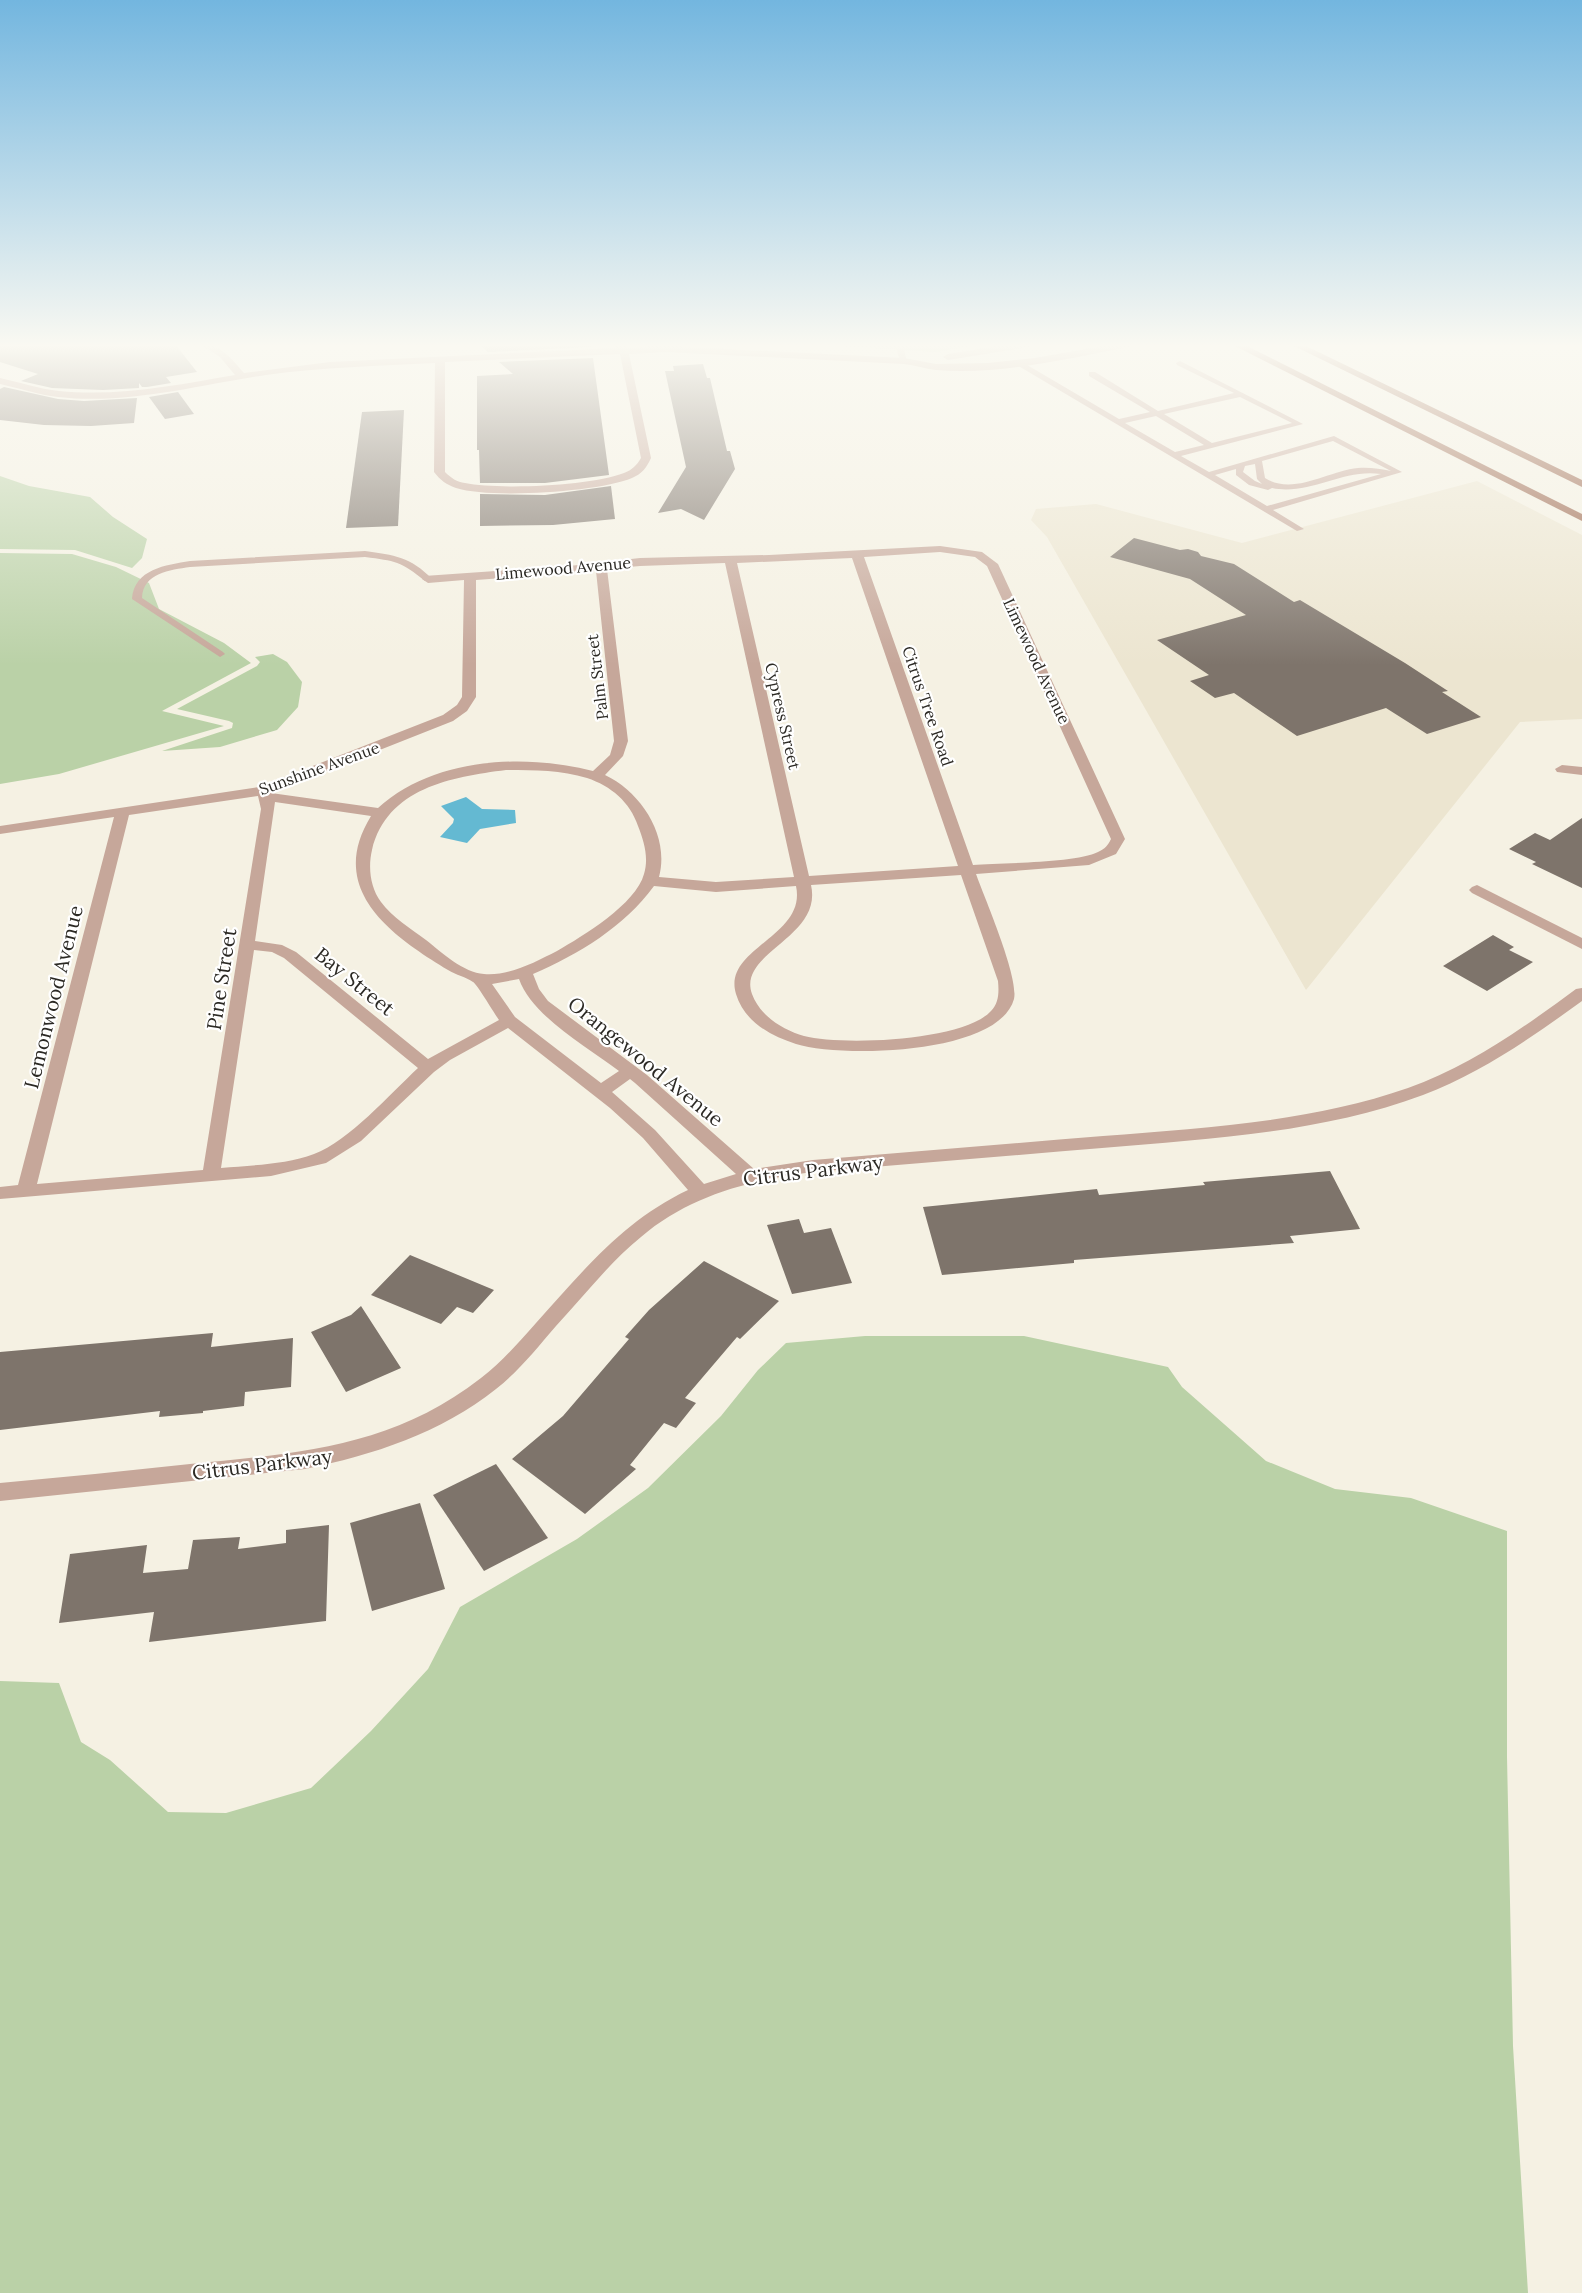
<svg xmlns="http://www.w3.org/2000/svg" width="1582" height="2293" font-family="Lora,serif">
  <rect width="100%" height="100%" fill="#f5f1e3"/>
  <!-- built -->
  <path fill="#ece5d0" d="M1477 481 1582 535V719L1520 722 1306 990 1047 537 1031 520 1036 509 1096 504 1242 543Z"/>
  <!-- green -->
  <g fill="#bad1a7">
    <path d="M814 344H984L935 352Z"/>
    <path d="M0 476 29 486 90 497 113 517 147 539 142 558 132 568 75 550 0 549Z"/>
    <path d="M0 553 72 554 116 567 149 583 159 609 224 643 251 663 162 711 224 726 59 774 0 784Z"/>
    <path d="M273 654 287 662 302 682 298 707 277 730 220 747 162 751 232 728 233 723 229 721 177 709 257 666 260 662 255 657Z"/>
    <path d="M865 1336H1024L1168 1367 1182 1387 1266 1461 1335 1489 1411 1498 1507 1531V1757L1513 2046 1528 2293H0V1681L59 1683 81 1742 110 1760 168 1812 226 1813 311 1788 371 1731 428 1669 460 1607 577 1539 648 1488 721 1416 758 1370 786 1343Z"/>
  </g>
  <!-- water -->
  <path fill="#64b9d2" d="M466 797 482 809 515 810 516 823 480 829 467 843 440 837 453 823 454 819 441 806Z"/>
  <!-- building -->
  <g fill="#7e746b">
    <path d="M0 344H175L197 372 166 377 171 383 147 387H142L139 383V388L103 390 52 388 21 381 38 374 0 362Z"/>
    <path d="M479 344H590L591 347 488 352Z"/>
    <path d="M593 358 609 475 545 483H480L479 450H477V376L513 374 499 362Z"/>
    <path d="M703 364 707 378H710L727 451H730L735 469 704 520 681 509 658 513 686 467 665 371H674L673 366Z"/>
    <path d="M4 387 58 399 84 401 137 398 134 423 91 426 44 425 0 420V389Z"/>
    <path d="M178 392 194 414 165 419 149 397Z"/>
    <path d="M404 410 398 526 346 528 362 412Z"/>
    <path d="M611 486 615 519 553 525 480 526V494L545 495Z"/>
    <path d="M1134 538 1180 550 1188 549 1198 552 1201 556 1234 564 1294 602 1300 600 1405 663 1448 691 1442 692 1481 717 1427 734 1386 708 1297 736 1234 693 1215 698 1190 681 1209 675 1157 640 1246 615 1190 579 1110 557Z"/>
    <path d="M1582 818V888L1532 864 1536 862 1509 849 1535 833 1550 840Z"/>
    <path d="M1493 935 1514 947 1509 950 1533 962 1487 991 1443 966Z"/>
    <path d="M1330 1171 1360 1229 1290 1236 1294 1243 1074 1260V1263L942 1275 923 1207 1097 1189 1099 1195 1205 1185 1203 1182Z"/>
    <path d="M799 1219 804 1233 831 1228 852 1283 792 1294 767 1225Z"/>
    <path d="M410 1255 494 1290 473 1313 457 1307 441 1324 371 1295Z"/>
    <path d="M704 1261 779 1301 740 1339 737 1337 685 1398 696 1403 676 1428 664 1423 630 1465 636 1469 585 1514 512 1459 563 1416 629 1339 625 1337 649 1310Z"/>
    <path d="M361 1306 401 1368 346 1392 311 1332 351 1315Z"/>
    <path d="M213 1333 211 1347 293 1338 291 1387 245 1392 244 1406 203 1411V1413L159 1417 160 1411 0 1430V1352Z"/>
    <path d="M496 1464 548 1538 484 1571 433 1495Z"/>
    <path d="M420 1503 445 1589 372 1611 350 1523Z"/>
    <path d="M329 1525 326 1621 149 1642 154 1612 59 1623 70 1554 147 1545 143 1573 188 1569 193 1540 240 1537 238 1549 286 1543V1530Z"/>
  </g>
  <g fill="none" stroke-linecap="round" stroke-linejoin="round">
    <!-- service -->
    <g fill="#c6a79a" fill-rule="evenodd">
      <path d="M895 344H903L907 363 900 361Z"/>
      <path d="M1180 361 1303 424 1181 456 1209 472 1334 436 1402 472 1273 510 1304 529 1297 531 1015 364 1022 362 1119 419 1150 412 1089 376V372H1095L1158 411 1234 393 1177 365 1176 363ZM1240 397 1292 423 1212 443 1164 414ZM1156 416 1204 445 1175 452 1125 423ZM1333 441 1391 471C1381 469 1369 467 1358 468 1328 471 1293 496 1265 478L1262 461ZM1255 464 1257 479 1262 484 1255 481 1243 472 1245 466ZM1236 469V475L1249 485 1268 490 1272 488C1309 496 1343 468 1381 474L1267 506 1215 475Z"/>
      <path d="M365 551C394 555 411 557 432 579L425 581C401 561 395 561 365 557L190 567C170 570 143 573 142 598L223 652 225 654 220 657 132 599C134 569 166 565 190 561Z"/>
    </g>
    <!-- minor -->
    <g fill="#c6a79a" fill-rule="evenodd">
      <path d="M200 344C221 344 231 358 244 373L330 362 617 348 614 344H624L626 348 666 346 904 358 936 364 988 363 1035 358 1114 344H1133L1128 347C1066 359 1000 375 936 370 925 369 915 365 904 364L666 352 629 354 651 458C647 467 642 474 632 478 599 492 491 499 456 488 447 485 440 480 434 472L435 363C379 366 322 367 266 375 198 385 128 405 58 397 39 395 19 388 0 384V378C19 382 39 389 59 391 118 397 177 385 235 375L220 357ZM620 354 641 458C637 465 632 470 624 473 591 486 500 490 465 483 457 482 451 478 445 472V362Z"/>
      <path d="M1011 344H1033L1028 347 948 360 943 357 948 354Z"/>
      <path d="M940 546 982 552 998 564 1125 839 1116 854 1089 865 976 874C985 899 1019 977 1014 999 999 1055 841 1058 796 1044 770 1036 744 1021 736 994 722 948 807 937 796 886L716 892 654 886C624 927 579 954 533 974L539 989 548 1001 647 1075 754 1169 813 1160C910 1152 1006 1144 1103 1136 1206 1128 1310 1122 1408 1088 1470 1066 1523 1028 1576 989L1582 988V1001C1531 1038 1482 1072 1423 1095 1321 1133 1209 1139 1102 1148 1006 1156 909 1164 813 1172 751 1180 690 1195 641 1237 609 1263 584 1296 556 1326 537 1348 519 1371 496 1389 441 1433 373 1455 305 1469L0 1501V1483C63 1477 127 1471 190 1464 298 1453 391 1448 481 1378 502 1362 518 1343 536 1323 582 1272 624 1220 688 1190L643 1138 610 1108 508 1028 450 1060 434 1072 361 1141 326 1163 271 1176 0 1199V1187L18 1185 114 817 0 834V826L259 787 443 715 457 705 462 697 464 580 428 583 422 579 424 576 569 566 640 558 769 555ZM940 552 975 557 987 566 1111 839C1108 845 1105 849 1098 852 1076 863 1001 863 973 865L864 557ZM852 558 958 866 809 876 737 563ZM725 563 794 877 716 882 659 877C670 836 641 792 605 775L623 756 628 741 607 569 640 566ZM596 571 614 741 610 755 593 771C523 753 433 758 378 808L271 793 453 721 467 711 476 697V580ZM506 770C533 770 561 770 587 778 611 786 630 802 638 826 644 841 649 858 644 874 636 904 583 936 557 951 535 962 510 976 484 974 464 973 441 952 426 940 411 929 392 917 381 902 370 887 368 867 372 850 387 788 451 777 506 770ZM258 796 261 809 203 1170 37 1184 129 815ZM275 802 371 816C326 889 390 935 448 970 456 975 466 977 473 982 477 984 494 1013 499 1020L428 1059 296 952 282 945 255 941ZM961 875 998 981C999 992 999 1003 991 1011 964 1041 842 1046 804 1036 783 1030 760 1016 752 994 737 952 823 938 811 885ZM254 950 272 952 284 958 418 1068C390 1094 349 1141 314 1154 285 1165 251 1165 221 1168ZM519 979C532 1016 587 1047 619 1071L601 1083 515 1017 492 984ZM630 1079 635 1083 736 1174 704 1184 655 1130 612 1092Z"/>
      <path d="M1562 765 1582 767V775L1557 772 1555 769Z"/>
      <path d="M1477 885 1582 938V949L1472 893 1469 890 1472 887Z"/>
    </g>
    <!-- trunk -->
    <g fill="#965e44" fill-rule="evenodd">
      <path d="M1231 344H1243L1582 514V521Z"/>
      <path d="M1290 344H1302L1582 480V487Z"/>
    </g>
  </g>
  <!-- sky -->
  <linearGradient id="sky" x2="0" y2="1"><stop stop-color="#73b6df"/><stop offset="0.52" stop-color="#faf9f2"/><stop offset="1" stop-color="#faf9f2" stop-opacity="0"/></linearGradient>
  <rect width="1582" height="665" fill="url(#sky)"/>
  <g text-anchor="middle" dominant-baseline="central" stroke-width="4.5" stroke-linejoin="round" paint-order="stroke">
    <!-- far-street labels -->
    <g font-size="16" fill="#2b2924" stroke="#fff">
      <text transform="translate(563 568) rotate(-5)">Limewood Avenue</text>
      <text transform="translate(1037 661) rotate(65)">Limewood Avenue</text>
      <text transform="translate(597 677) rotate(-97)">Palm Street</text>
      <text transform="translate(928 706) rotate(71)">Citrus Tree Road</text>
      <text transform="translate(783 716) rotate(77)">Cypress Street</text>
      <text transform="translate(319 768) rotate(-20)">Sunshine Avenue</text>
    </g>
    <!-- street labels -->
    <g font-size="20" fill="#2b2924" stroke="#fff">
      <text transform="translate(221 979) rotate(-81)">Pine Street</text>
      <text transform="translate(355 981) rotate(39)">Bay Street</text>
      <text transform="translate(53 997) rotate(-76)">Lemonwood Avenue</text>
      <text transform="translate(646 1061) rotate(39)">Orangewood Avenue</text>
      <text transform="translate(813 1170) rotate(-7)">Citrus Parkway</text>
      <text transform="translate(262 1464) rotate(-7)">Citrus Parkway</text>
    </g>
  </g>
</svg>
